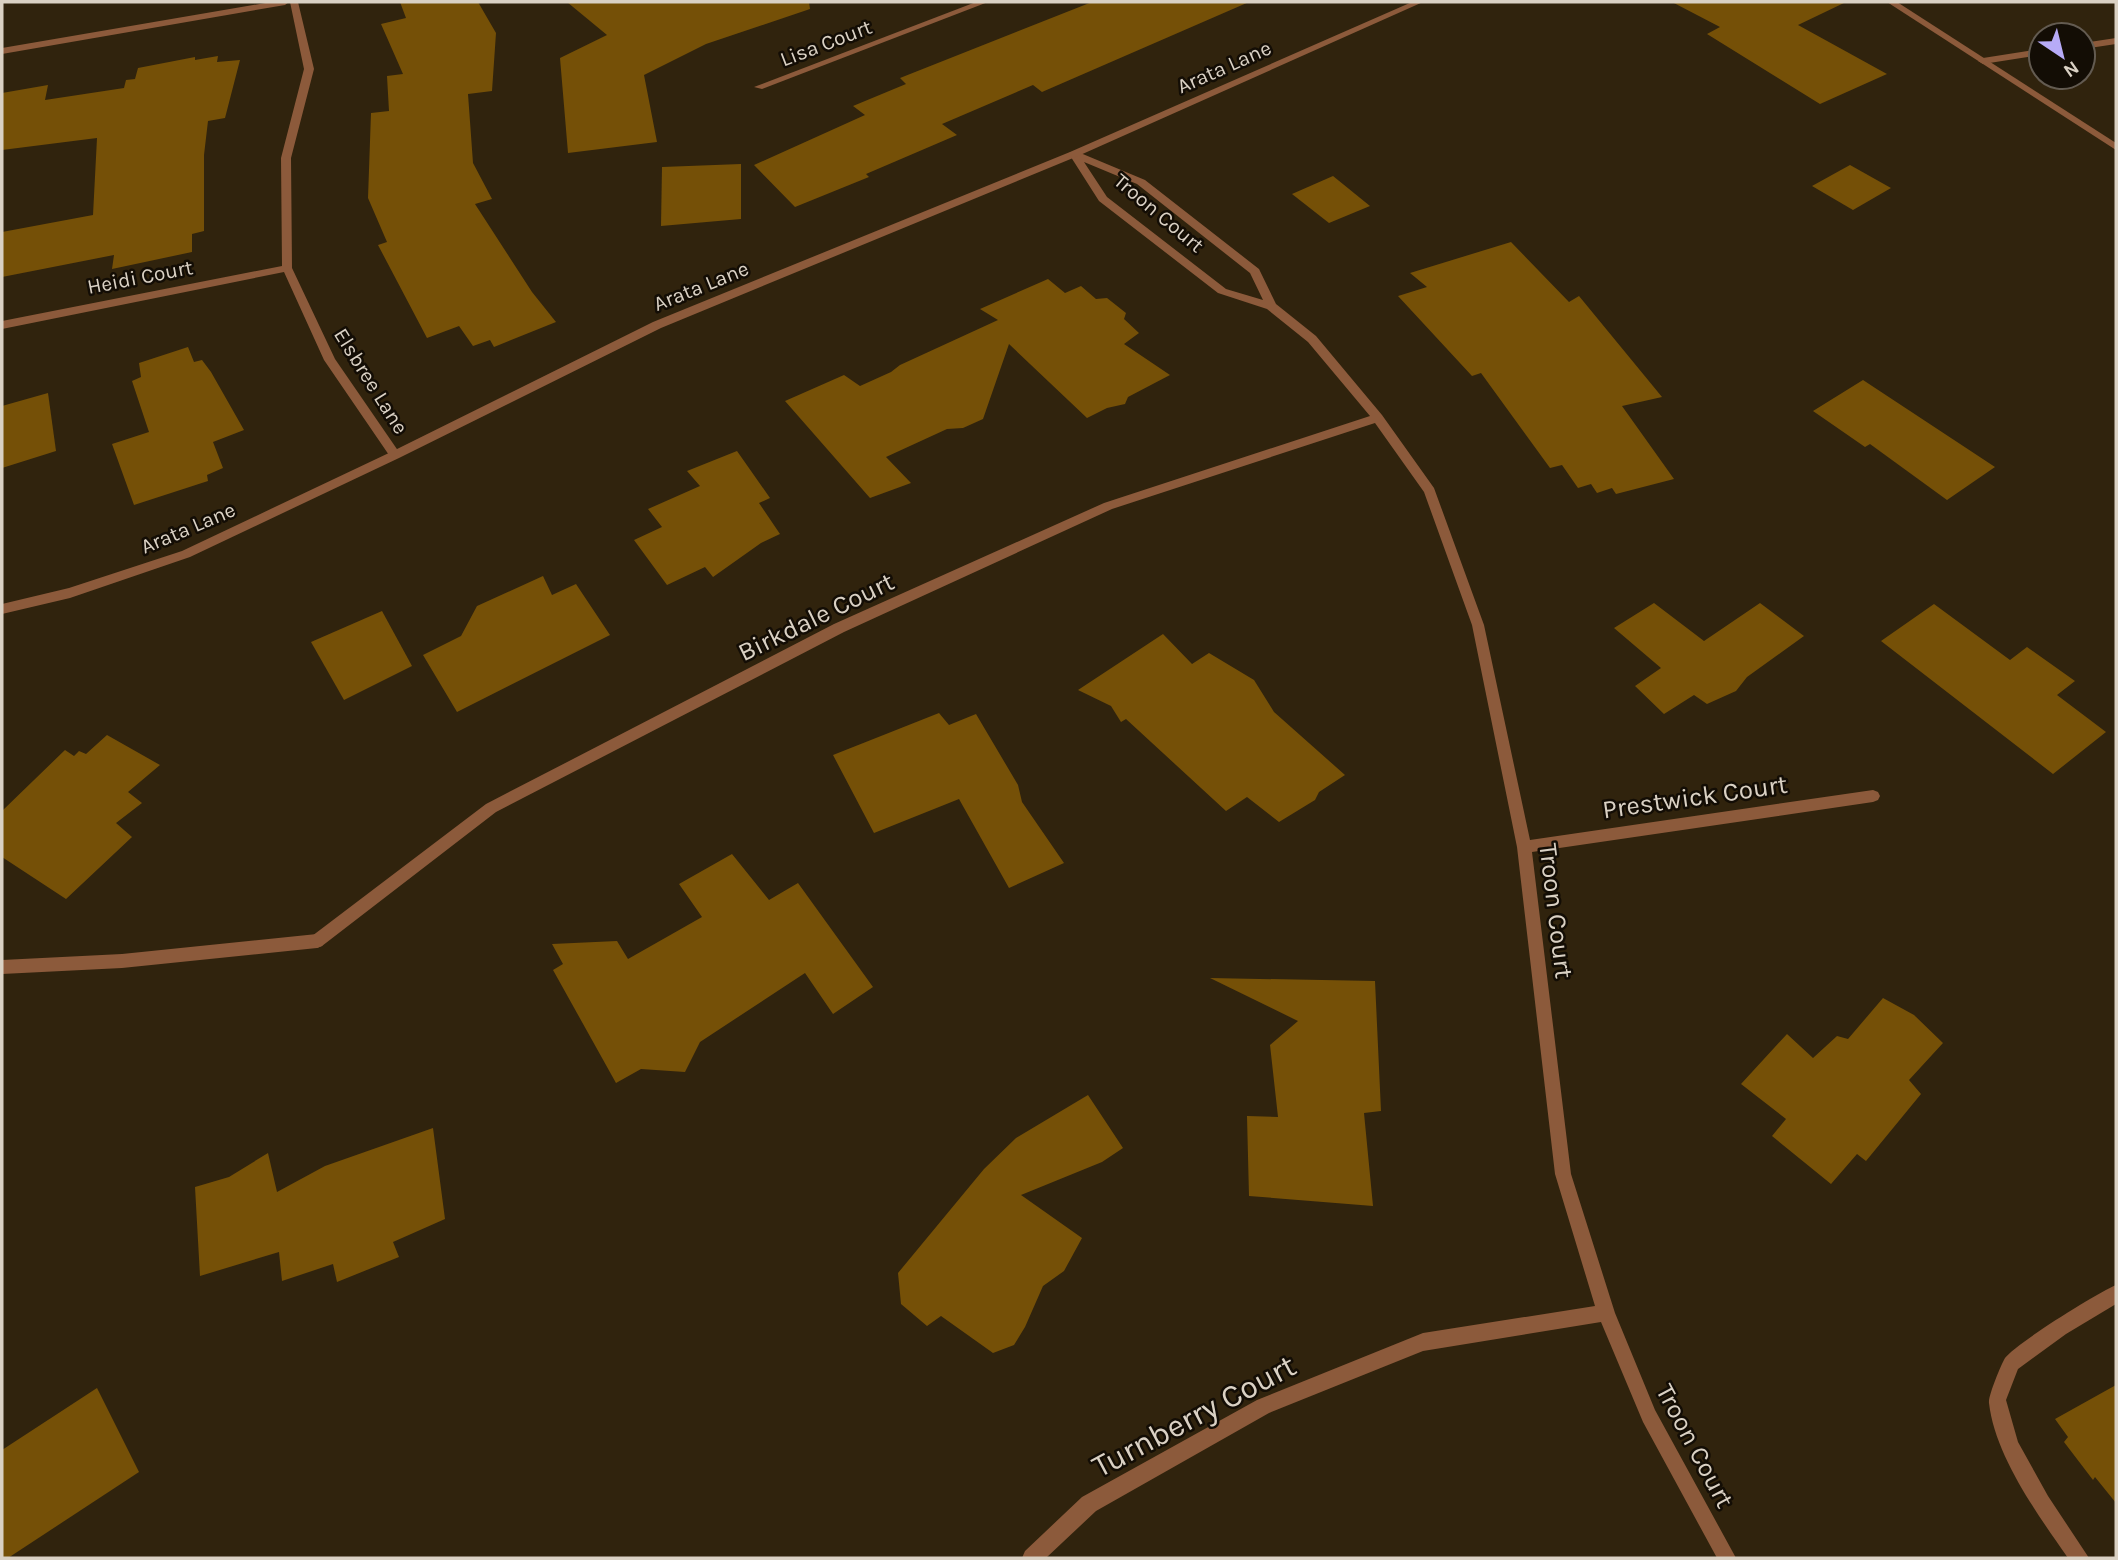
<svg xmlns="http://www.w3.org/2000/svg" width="2118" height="1560" font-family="Karla,sans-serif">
  <rect width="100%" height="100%" fill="#30230d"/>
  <!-- building -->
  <g fill="#755007">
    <path d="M400 2H478L496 33 492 91 468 94 473 163 492 199 475 204 532 292 556 322 494 347 490 340 473 346 459 326 427 338 378 245 387 242 368 198 371 113 389 111 387 76 403 74 381 24 406 18Z"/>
    <path d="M567 2H809L810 9 706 44 644 75 657 142 568 153 560 58 607 35Z"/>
    <path d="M1092 2H1249L1042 92 1033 85 942 124 957 135 866 174 869 177 795 207 754 165 865 115 853 106 906 84 900 78Z"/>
    <path d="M1672 2H1846L1798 25 1887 74 1820 104 1707 34 1720 27Z"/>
    <path d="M218 56 217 62 240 60 225 118 208 121 204 155V231L192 234V252L112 269 114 255 2 277V232L93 215 97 138 2 150V93L48 85 45 100 124 88 126 80 135 79 138 68 195 57V60Z"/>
    <path d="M741 164V219L661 226 662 167Z"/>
    <path d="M1850 165 1891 188 1853 210 1812 186Z"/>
    <path d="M1333 176 1370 206 1329 223 1292 194Z"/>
    <path d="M1511 242 1569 302 1579 296 1662 397 1622 406 1674 479 1616 494 1612 488 1597 493 1591 484 1578 488 1562 465 1550 468 1481 373 1472 376 1398 296 1427 287 1410 273Z"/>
    <path d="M1048 279 1065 293 1081 286 1096 299 1107 298 1126 313 1124 319 1139 333 1124 344 1170 375 1128 397 1125 404 1107 408 1087 418 1009 344 983 419 963 428 947 429 886 457 911 483 870 498 785 401 844 375 860 386 891 372 900 365 998 320 980 309Z"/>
    <path d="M188 347 194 362 202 360 211 372 244 430 213 442 223 468 207 475 208 481 134 505 112 444 149 432 132 381 141 377 139 363Z"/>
    <path d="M1863 380 1995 467 1947 500 1870 444 1865 447 1813 411Z"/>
    <path d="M48 393 56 451 2 468V406Z"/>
    <path d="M737 451 770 498 759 503 780 534 761 543 713 577 705 567 667 585 634 540 662 527 648 509 700 486 687 471Z"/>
    <path d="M543 576 552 595 576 584 610 635 457 712 423 655 461 636 477 606Z"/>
    <path d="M1654 603 1704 641 1760 603 1804 636 1747 677 1736 691 1707 704 1694 695 1664 714 1635 686 1661 668 1614 628Z"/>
    <path d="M1934 604 2010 660 2027 647 2075 681 2057 695 2106 732 2053 774 1881 641Z"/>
    <path d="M382 611 412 666 344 700 311 642Z"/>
    <path d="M1163 634 1192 664 1209 653 1254 680 1274 712 1345 775 1319 792 1315 800 1279 822 1247 797 1226 811 1126 719 1121 722 1111 706 1078 690Z"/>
    <path d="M939 713 949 725 976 714 1018 785 1022 802 1064 863 1009 888 959 799 874 833 833 755Z"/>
    <path d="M107 735 160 765 128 792 142 803 116 823 132 837 66 899 2 857V811L65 750 74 756 79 751 86 754Z"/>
    <path d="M732 854 769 900 798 883 873 987 833 1014 805 973 700 1042 685 1072 641 1069 616 1083 553 970 563 964 552 944 617 941 628 959 702 917 679 884Z"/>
    <path d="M1210 978 1375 981 1381 1111 1364 1113 1373 1206 1249 1196 1247 1116 1278 1117 1270 1045 1298 1021Z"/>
    <path d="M1883 998 1914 1015 1943 1043 1909 1080 1921 1094 1866 1161 1857 1154 1831 1184 1772 1136 1786 1119 1741 1084 1787 1034 1813 1058 1837 1036 1848 1039Z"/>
    <path d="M1088 1095 1123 1148 1102 1162 1021 1195 1082 1238 1064 1271 1043 1286 1025 1327 1014 1345 993 1353 941 1316 927 1326 901 1304 898 1273 984 1169 1016 1138Z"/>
    <path d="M433 1128 445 1219 393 1242 399 1257 337 1282 333 1264 282 1281 279 1252 200 1276 195 1187 229 1177 268 1153 277 1192 325 1166Z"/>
    <path d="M2116 1385V1503L2095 1477 2093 1480 2064 1442 2068 1437 2055 1419Z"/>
    <path d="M97 1388 139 1472 8 1558H2V1450Z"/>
  </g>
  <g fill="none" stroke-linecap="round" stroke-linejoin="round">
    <!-- service -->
    <g fill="#8c5a3b" fill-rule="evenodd">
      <path d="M2116 38V44L2083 49V43Z"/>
      <path d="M2041 49V55L1983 64 1978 61 1983 58Z"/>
      <path d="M317 934 322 936 325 941 322 946 317 948 122 968 2 974V960L122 954Z"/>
      <path d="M2116 1285V1304L2066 1334 2018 1369 2006 1400 2018 1442 2048 1496 2089 1558H2068C2038 1515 1995 1456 1989 1403 1988 1396 2001 1365 2005 1358 2015 1344 2097 1293 2116 1285Z"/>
    </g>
    <!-- minor -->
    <g fill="#8c5a3b" fill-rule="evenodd">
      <path d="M271 2H289L285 5 2 54V48Z"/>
      <path d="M290 2H298L314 69 291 158 292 268 335 359 401 455 395 459 391 458 324 360 284 272 2 329V321L282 266 281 158 304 69Z"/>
      <path d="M976 2H988L762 89 754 87Z"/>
      <path d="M1887 2H1897L2116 143V150Z"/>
      <path d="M1070 152H1078L1145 180 1259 269 1276 304 1316 336 1382 415 1434 488 1484 625 1530 840 1873 790 1878 792 1880 796 1878 800 1873 802 1532 852 1571 1174 1615 1313 1655 1410 1736 1558H1717L1643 1422 1601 1322 1423 1351 1269 1413 1096 1511 1046 1558H1022L1025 1551 1082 1497 1257 1400 1423 1333 1595 1306 1555 1174 1517 847 1472 625 1424 492 1375 423 1112 509 844 632 496 812 322 946 317 948 312 946 309 941 312 936 486 804 834 624 1104 503 1370 416 1308 342 1267 309 1218 293 1099 201 1069 154ZM1084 162 1137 184 1250 273 1263 300 1226 289 1107 197Z"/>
    </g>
    <!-- tertiary -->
    <path fill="#8c5a3b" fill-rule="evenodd" d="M1412 2H1423L1078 156 661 328 399 458 190 557 70 598 2 614V604L69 588 182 551 391 452 653 322 1070 152Z"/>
  </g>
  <g text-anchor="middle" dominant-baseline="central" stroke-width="5" stroke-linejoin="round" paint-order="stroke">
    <!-- far-street labels -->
    <g font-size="21" fill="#dad1c4" stroke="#130d05">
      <text transform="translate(826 43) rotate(-21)">Lisa Court</text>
      <text transform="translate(1224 67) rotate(-24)">Arata Lane</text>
      <text transform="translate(1159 213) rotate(40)">Troon Court</text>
      <text transform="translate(140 277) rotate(-11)">Heidi Court</text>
      <text transform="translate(701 286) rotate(-22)">Arata Lane</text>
      <text transform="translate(371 381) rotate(58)">Elsbree Lane</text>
      <text transform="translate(188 528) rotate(-23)">Arata Lane</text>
    </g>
    <!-- street labels -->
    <g font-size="26" fill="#dad1c4" stroke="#130d05">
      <text transform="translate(816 617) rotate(-26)">Birkdale Court</text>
      <text transform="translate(1695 797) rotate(-8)">Prestwick Court</text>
      <text transform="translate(1556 911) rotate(83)">Troon Court</text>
      <text transform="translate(1695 1446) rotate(62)">Troon Court</text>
    </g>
    <!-- near-street labels -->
    <g font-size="32" fill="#dad1c4" stroke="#130d05">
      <text transform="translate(1194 1416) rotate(-28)">Turnberry Court</text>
    </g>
  </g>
  <!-- border -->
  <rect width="2118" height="1560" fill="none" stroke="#dad1c4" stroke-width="7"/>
  <!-- north arrow -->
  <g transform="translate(2062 56) rotate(145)"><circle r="33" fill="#130d05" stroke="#635b51" stroke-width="2"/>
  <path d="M0-5L12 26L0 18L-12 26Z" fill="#b7abf7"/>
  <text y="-10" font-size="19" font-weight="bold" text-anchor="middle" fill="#dad1c4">N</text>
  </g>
</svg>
